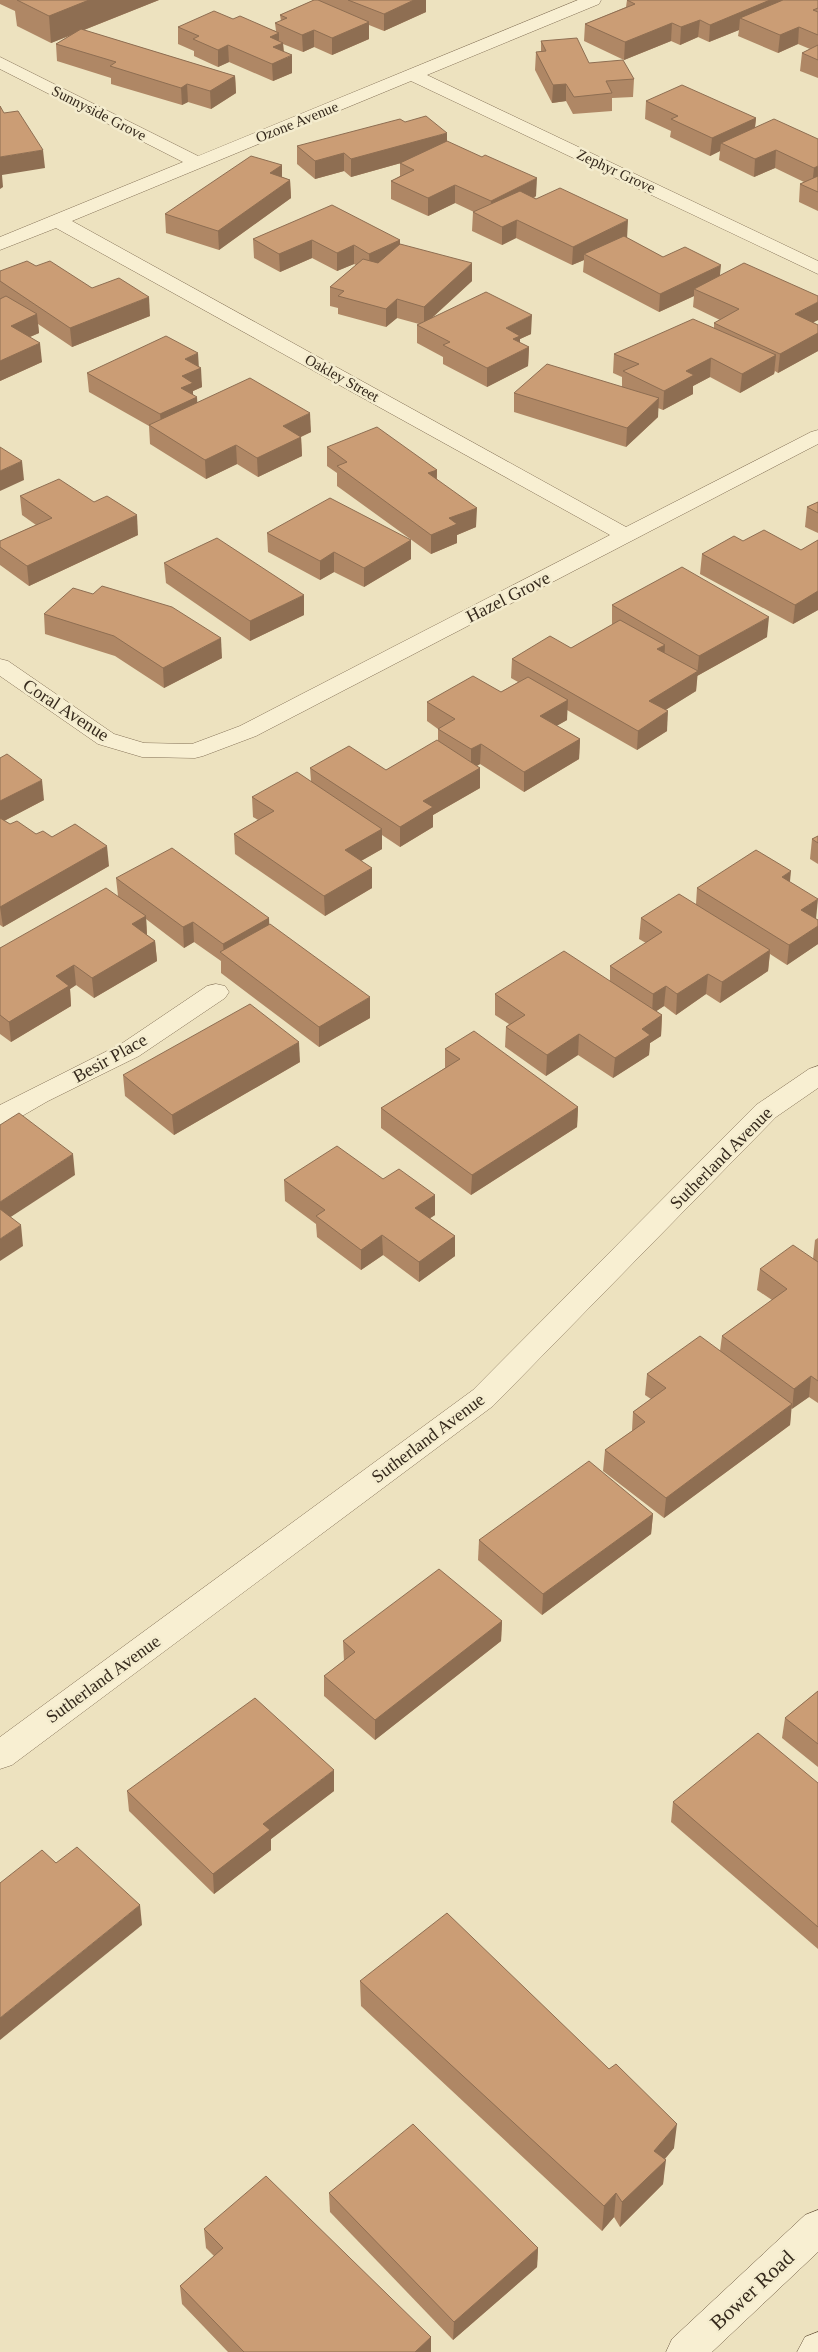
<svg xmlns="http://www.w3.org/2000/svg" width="818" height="2352" font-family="Georgia,serif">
  <rect width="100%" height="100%" fill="#ede2bf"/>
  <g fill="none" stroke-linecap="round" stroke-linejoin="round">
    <!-- minor casing -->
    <g stroke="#857258" stroke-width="1">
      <g id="minor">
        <path d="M578 0H601L599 4 427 75 818 261V274L411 81 72 221 626 527 811 432 818 430V444L256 736 203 756 195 758 142 757 98 744 0 676V659L8 661 114 734 144 743 192 744 240 726 610 535 56 228 0 250V237L183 162 0 69V57L198 156Z"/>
        <path d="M216 984 225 986 229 992 225 998 139 1056 48 1101 10 1123 0 1126V1105L121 1044 207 986Z"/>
        <path d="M818 1066V1088L776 1117 493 1406 12 1765 0 1769V1737L473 1390 756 1105 809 1069Z"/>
      </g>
    </g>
    <!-- secondary casing -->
    <g stroke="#67533b" stroke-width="1">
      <g id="secondary">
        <path d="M818 2210V2252L712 2352H666L672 2339 805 2215Z"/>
        <path d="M818 2332V2352H797L805 2337Z"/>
      </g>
    </g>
    <!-- minor -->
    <use href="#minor" fill="#f8efd2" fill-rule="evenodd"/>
    <!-- secondary -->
    <use href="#secondary" fill="#f8efd2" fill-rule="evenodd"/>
  </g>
  <!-- wall -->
  <g fill="#af8765">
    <path d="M0 0H159L84 30 235 76 236 93 211 109 188 102 182 105 111 84V78L57 61 56 44 71 35 51 43 17 26 15 11 0 4Z"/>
    <path d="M314 0H426V12L384 31 369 25V39L332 55 314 47 303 52 283 44 284 52 292 73 273 81 229 62 218 67 194 56V51L178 44V27L233 19 276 31 275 23 281 21 280 15Z"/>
    <path d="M627 0H818V78L800 71 802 53 810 49 798 44 778 53 738 36 739 30 709 42 698 37 680 45 671 41 624 60 584 41 585 24 626 7Z"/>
    <path d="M541 41 589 63 634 79 633 97 612 98V111L573 114 566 101 552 103 535 70 536 52H541Z"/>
    <path d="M646 101 756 118 755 127 818 139V211L799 202 800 184 804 182 775 168 754 177 719 160 720 151 710 156 670 137 671 131 645 119Z"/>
    <path d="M405 122 447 142 536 196 534 198 627 238 663 257 720 275 818 320 813 322 818 325V351L778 373 775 371 774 374 740 393 710 377 693 386V394L663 410 658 408V417L626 447 514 412V393L622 387V377L613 373 614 354 714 328V323L720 320 693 307 694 296 659 312 583 272 584 260 572 265 516 238 502 245 472 231 473 212H474L455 203 428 216 391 199V181L400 176V163H401L351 177 344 171 315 179 297 164V146Z"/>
    <path d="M282 165V177L290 180 291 198 219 250 166 233 165 214Z"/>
    <path d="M253 239 400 240V244L472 281 432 318 531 334 520 339V343L529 347 528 366 487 387 443 364V357L417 343V325L419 324 397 318 386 327 338 314V308L330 306V287L356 265 354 264 337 271 312 258 280 272 254 258Z"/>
    <path d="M36 266 92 288 150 316 72 347 38 324 39 333 30 337 42 362 0 381V271Z"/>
    <path d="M199 366 202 387 193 391V394L197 403 311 432 301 437 302 456 258 477 237 464 206 479 150 444 149 426 89 392 87 373Z"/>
    <path d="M327 447 437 470V479L476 527 457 535V543L431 554 337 486V473L327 466Z"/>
    <path d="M20 496 138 535 29 586 0 565V541L36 525 22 515Z"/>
    <path d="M818 502V533L805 527 807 507Z"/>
    <path d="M267 533 411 540V559L364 587 334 572 320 580 268 552Z"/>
    <path d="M818 540V610L793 624 700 574 702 554 743 541 801 550Z"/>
    <path d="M164 563 304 615 250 641 166 583Z"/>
    <path d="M612 605 767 637 697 676 696 691 665 710 667 731 637 750 567 710V720L556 726 580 739 579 759 524 792 480 764 477 766 480 768V788L433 815V827L400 847 382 835V849L361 861 372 888 325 916 235 854 234 834 258 820 253 817 252 797 311 781 310 768 386 770 438 741V729L427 721V702L501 692 518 682 511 678 512 659 571 648 612 625Z"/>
    <path d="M44 614 222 658 164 688 115 656 45 634Z"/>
    <path d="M0 758 44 800 4 821 10 824 36 834 52 837 109 866 3 927 0 925Z"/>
    <path d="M818 836V864L810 859 812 839Z"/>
    <path d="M116 878 269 918V925L370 1018 319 1047 221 973V961L194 942 184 948 146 919 147 935 155 941 157 961 94 998 76 985 70 989 71 1006 11 1042 0 1034V948L118 896Z"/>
    <path d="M790 882 816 919 818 920V944L787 965 770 954 768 971 720 1003 706 994 676 1015 664 1006 656 1011 662 1015 661 1036 650 1043 649 1055 613 1078 578 1055 546 1076 505 1047 506 1027 509 1024 495 1015V994L610 981V966L646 943 639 939 641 918 696 904 697 888Z"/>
    <path d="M445 1049 578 1107 577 1127 471 1195 381 1128V1108L445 1068Z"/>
    <path d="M300 1062 174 1135 125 1096 123 1075Z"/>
    <path d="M383 1179 435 1195V1215L430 1218 455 1236V1256L419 1282 383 1255 361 1270 317 1237 316 1224 285 1201 284 1180Z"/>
    <path d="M818 1238V1403L809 1397 791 1409 790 1425 664 1518 603 1471 605 1450 632 1431 633 1412 651 1399 645 1395 647 1374 720 1351 722 1336 772 1300 757 1290 760 1269 813 1259 815 1240Z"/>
    <path d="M653 1514 651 1534 542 1615 478 1560 479 1540Z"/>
    <path d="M502 1621 501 1641 375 1740 324 1696V1676L344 1661 343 1641Z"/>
    <path d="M818 1691V1767L782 1738 785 1718Z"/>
    <path d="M818 1783V1949L671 1822 673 1802Z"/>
    <path d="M127 1791H334L271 1839V1850L214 1894 129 1811Z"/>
    <path d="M360 1981 674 2148 665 2159 663 2184 620 2227 614 2217 602 2231 361 2006Z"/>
    <path d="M329 2193 538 2248 537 2267 453 2340 330 2212Z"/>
    <path d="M204 2229 431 2337V2352H228L182 2304 180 2286 214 2256 206 2248Z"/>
  </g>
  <!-- shaded-wall -->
  <g fill="#8e6e52">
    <path d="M89 0H159L51 43 49 16Z"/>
    <path d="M414 0H426V12L384 31V14Z"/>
    <path d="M770 0H790L740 18 739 30 709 42 710 25Z"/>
    <path d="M700 20 698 37 680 45 681 27Z"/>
    <path d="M369 22V39L332 55V38Z"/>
    <path d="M672 23 671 41 624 60 625 42Z"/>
    <path d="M799 27 798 44 778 53 780 35Z"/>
    <path d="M314 30V47L303 52 302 35Z"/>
    <path d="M279 33V45L283 43 284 59 292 55V73L273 81 272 64 270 37Z"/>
    <path d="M228 45 229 62 218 67V50Z"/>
    <path d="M235 76 236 93 211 109 210 91Z"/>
    <path d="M187 84 188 102 182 105 181 88Z"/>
    <path d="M566 84V101L552 103 553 85Z"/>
    <path d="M756 118 754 136 721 143 720 151 710 156 712 138Z"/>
    <path d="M447 133V150L351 177V159Z"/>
    <path d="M43 150 45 168 2 175 3 187 0 189V157Z"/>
    <path d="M776 150 775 168 754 177 755 159Z"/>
    <path d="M344 153V171L315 179V161Z"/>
    <path d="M282 165V183L270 173Z"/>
    <path d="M818 166V183L812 186 814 168Z"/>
    <path d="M537 178 536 196 490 220 491 201Z"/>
    <path d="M290 180 291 198 219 250 218 231Z"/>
    <path d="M455 185V203L428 216V198Z"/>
    <path d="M517 220 516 238 502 245V227Z"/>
    <path d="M628 220 627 239 584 254V260L572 265 573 247Z"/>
    <path d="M312 240V258L280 272 279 254Z"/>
    <path d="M400 240V258L370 272 369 254Z"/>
    <path d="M354 245V264L337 271V253Z"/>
    <path d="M472 263V281L424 325V307Z"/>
    <path d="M721 265 719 284 694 289V296L659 312 660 294Z"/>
    <path d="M149 297 150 316 72 347 70 328Z"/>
    <path d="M397 299V318L386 327V309Z"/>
    <path d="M818 302V320L793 333 795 314Z"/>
    <path d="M37 314 39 333 13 344 11 326Z"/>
    <path d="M532 315 531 334 520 339V352L529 347 528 366 487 387V368L506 328Z"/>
    <path d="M818 333V351L778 373 780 354Z"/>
    <path d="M40 343 42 362 0 381V361Z"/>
    <path d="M198 353 199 369 201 368 202 387 193 391V398L197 397 198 415 162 433 160 414 182 376 185 359Z"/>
    <path d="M776 355 774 374 740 393 742 374Z"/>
    <path d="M711 358 710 377 693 386V394L663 410 664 391 686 371Z"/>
    <path d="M659 398 658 417 626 447 627 428Z"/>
    <path d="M310 413 311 432 283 445V426Z"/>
    <path d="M301 437 302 456 258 477 257 458Z"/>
    <path d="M236 445 237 464 206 479 205 460Z"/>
    <path d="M22 461 24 480 0 491V471Z"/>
    <path d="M437 470 436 489 428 473Z"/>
    <path d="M477 508 476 527 457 535V543L431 554V535L449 518Z"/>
    <path d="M137 515 138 535 29 586 27 566Z"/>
    <path d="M411 540V559L364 587V568Z"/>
    <path d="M334 552V572L320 580V561Z"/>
    <path d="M818 591V610L793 624 795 605Z"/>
    <path d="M304 595V615L250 641V621Z"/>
    <path d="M769 617 767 637 697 676 699 656Z"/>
    <path d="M221 638 222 658 164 688 163 668Z"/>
    <path d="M665 645 664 664 657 649Z"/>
    <path d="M698 671 696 691 648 721 649 701Z"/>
    <path d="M568 700 567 720 539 736 540 716Z"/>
    <path d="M668 711 667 731 637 750 638 731Z"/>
    <path d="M580 739 579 759 524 792V772Z"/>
    <path d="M481 744 480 764 471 769V749Z"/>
    <path d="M480 768V788L433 815V827L400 847V827L423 801Z"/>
    <path d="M42 780 44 800 0 823V801Z"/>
    <path d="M382 829V849L345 870V850Z"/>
    <path d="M107 846 109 866 3 927 0 907Z"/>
    <path d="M372 868V888L325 916 324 896Z"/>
    <path d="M791 871 789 891 782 877Z"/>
    <path d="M818 899 816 919 801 910Z"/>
    <path d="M146 916 147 936 132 924Z"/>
    <path d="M269 918 270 938 224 955 223 944Z"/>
    <path d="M193 922 194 942 184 948 183 927Z"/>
    <path d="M818 926V944L787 965 789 945Z"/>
    <path d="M155 941 157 961 94 998 92 978Z"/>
    <path d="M770 950 768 971 720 1003 722 982Z"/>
    <path d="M74 965 76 985 70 989 71 1006 11 1042 9 1022 56 976Z"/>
    <path d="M708 974 706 994 676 1015 677 994Z"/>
    <path d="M666 986 664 1006 652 1014 653 994Z"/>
    <path d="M370 997V1018L319 1047V1027Z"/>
    <path d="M662 1015 661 1036 650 1043 649 1055 613 1078 615 1058 642 1029Z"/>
    <path d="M579 1034 578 1055 546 1076 547 1055Z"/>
    <path d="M299 1042 300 1062 174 1135 172 1115Z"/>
    <path d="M578 1107 577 1127 471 1195 472 1175Z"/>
    <path d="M73 1154 75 1175 0 1224V1202Z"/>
    <path d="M435 1195V1215L415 1228V1208Z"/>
    <path d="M21 1225 23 1246 0 1261V1239Z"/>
    <path d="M382 1235 383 1255 361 1270V1250Z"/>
    <path d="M455 1236V1256L419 1282V1262Z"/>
    <path d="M811 1376 809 1397 792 1409 794 1389Z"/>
    <path d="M792 1404 790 1425 664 1518 666 1498Z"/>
    <path d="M653 1514 651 1534 542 1615 543 1594Z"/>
    <path d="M502 1621 501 1641 375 1740V1720Z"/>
    <path d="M334 1770V1791L271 1839V1850L214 1894 213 1874 263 1824Z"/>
    <path d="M140 1905 142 1925 0 2040V2018Z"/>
    <path d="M677 2124 674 2148 656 2169 666 2160 663 2184 620 2227 622 2202 654 2151Z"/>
    <path d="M616 2193 614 2217 602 2231 604 2206Z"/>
    <path d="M538 2248 537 2267 453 2340 454 2322Z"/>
    <path d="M431 2337V2352H415Z"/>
  </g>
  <!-- building -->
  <g fill="#cb9d75" stroke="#8e6e52">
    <path d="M17 0H89L49 16Z"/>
    <path d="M314 0H318L369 22 332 38 314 30 302 35 275 23 287 18 280 15Z"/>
    <path d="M348 0H414L384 14Z"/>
    <path d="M627 0H770L710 25 700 20 681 27 672 23 625 42 585 24 635 4Z"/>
    <path d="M783 0H818V8L813 10 818 12V35L799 27 780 35 740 18Z"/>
    <path d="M214 11 233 19 240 16 279 33 270 37 283 43 273 47 292 55 272 64 228 45 218 50 193 39 199 36 178 27Z"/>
    <path d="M81 29 235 76 210 91 187 84 181 88 110 66 116 62 56 44Z"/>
    <path d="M577 38 589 63 623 60 634 79 606 81 612 93 574 97 566 84 553 85 536 52 546 51 541 41Z"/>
    <path d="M818 45V60L802 53Z"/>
    <path d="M682 85 756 118 712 138 671 119 678 116 646 101Z"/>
    <path d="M0 106 4 113 18 111 43 150 0 157Z"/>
    <path d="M426 116 447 133 351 159 344 153 315 161 297 146 400 119 405 122Z"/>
    <path d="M774 119 818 139V166L814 168 776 150 755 159 721 143Z"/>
    <path d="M447 141 482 157 485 155 537 178 491 201 455 185 428 198 391 181 414 170 400 163Z"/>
    <path d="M251 156 282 165 270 173 290 180 218 231 165 214Z"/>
    <path d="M818 176V192L800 184Z"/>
    <path d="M560 188 628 220 573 247 517 220 502 227 473 212 520 191 536 199Z"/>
    <path d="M332 205 400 240 369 254 354 245 337 253 312 240 279 254 253 239Z"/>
    <path d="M624 236 663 257 685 247 721 265 660 294 584 254Z"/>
    <path d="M400 244 472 263 424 307 397 299 386 309 338 296 344 291 330 287 363 259 378 263Z"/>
    <path d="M27 261 36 266 50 261 92 288 119 278 149 297 70 328 0 281V271Z"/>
    <path d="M744 263 818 296V302L795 314 818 325V333L780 354 714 323 739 309 694 289Z"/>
    <path d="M486 292 532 315 506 328 520 336 513 339 529 347 487 368 443 345 450 342 417 325Z"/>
    <path d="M6 296 37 314 11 326 40 343 0 361V299Z"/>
    <path d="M693 319 776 355 742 374 711 358 686 371 694 375 664 391 623 371 639 364 614 354Z"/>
    <path d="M166 336 198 353 185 359 201 368 182 376 193 383 181 388 197 397 160 414 87 373Z"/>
    <path d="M547 364 659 398 627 428 514 393Z"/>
    <path d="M250 378 310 413 283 426 301 437 257 458 236 445 205 460 149 425Z"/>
    <path d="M377 427 437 470 428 473 477 508 449 518 457 524 431 535 337 466 347 462 327 447Z"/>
    <path d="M0 447 22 461 0 471Z"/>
    <path d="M59 479 94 502 107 496 137 515 27 566 0 547V541L52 518 20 496Z"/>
    <path d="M330 498 411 540 364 568 334 552 320 561 267 533Z"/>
    <path d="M818 502V513L807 507Z"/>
    <path d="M764 530 801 550 818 540V591L795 605 702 554 734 536 743 541Z"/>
    <path d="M217 538 304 595 250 621 164 563Z"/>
    <path d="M682 567 769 617 699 656 612 605Z"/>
    <path d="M102 586 172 607 221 638 163 668 114 636 44 614 73 588 93 594Z"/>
    <path d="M620 620 665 645 657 649 698 671 649 701 668 711 638 731 512 659 550 636 571 648Z"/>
    <path d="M473 676 501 692 528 677 568 700 540 716 580 739 524 772 481 744 471 749 438 729 455 719 427 702Z"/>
    <path d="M437 740 480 768 423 801 433 807 400 827 310 768 349 746 386 770Z"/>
    <path d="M7 754 42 780 0 801V758Z"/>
    <path d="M297 772 382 829 345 850 372 868 324 896 234 834 274 811 252 797Z"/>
    <path d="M0 818 10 824 17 821 36 834 43 831 52 837 75 824 107 846 0 907Z"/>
    <path d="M818 836V843L812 839Z"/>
    <path d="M172 848 269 918 223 944 193 922 183 927 116 878Z"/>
    <path d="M756 850 791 871 782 877 818 899 801 910 818 920V926L789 945 697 888Z"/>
    <path d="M106 888 146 916 132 924 155 941 92 978 74 965 56 976 69 986 9 1022 0 1015V948Z"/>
    <path d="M679 894 770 950 722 982 708 974 677 994 666 986 653 994 610 966 662 932 641 918Z"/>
    <path d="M270 924 370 997 319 1027 220 952Z"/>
    <path d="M564 951 662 1015 642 1029 650 1035 615 1058 579 1034 547 1055 506 1027 525 1015 495 994Z"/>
    <path d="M250 1004 299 1042 172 1115 123 1075Z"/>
    <path d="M474 1031 578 1107 472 1175 381 1108 460 1059 445 1049Z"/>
    <path d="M19 1113 73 1154 0 1202V1125Z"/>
    <path d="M337 1146 383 1179 399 1169 435 1195 415 1208 455 1236 419 1262 382 1235 361 1250 316 1216 325 1210 284 1180Z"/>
    <path d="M0 1209 21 1225 0 1239Z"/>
    <path d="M793 1245 818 1262V1381L811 1376 794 1389 722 1336 787 1289 760 1269Z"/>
    <path d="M700 1336 792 1404 666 1498 605 1450 645 1422 633 1412 666 1388 647 1374Z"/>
    <path d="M589 1461 653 1514 543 1594 479 1540Z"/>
    <path d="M439 1569 502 1621 375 1720 324 1676 355 1652 343 1641Z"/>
    <path d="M818 1691V1744L785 1718Z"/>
    <path d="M255 1698 334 1770 263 1824 270 1830 213 1874 127 1791Z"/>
    <path d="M758 1733 818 1783V1927L673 1802Z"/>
    <path d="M77 1847 140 1905 0 2018V1883L42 1850 56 1863Z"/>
    <path d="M447 1913 609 2069 616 2064 677 2124 654 2151 666 2160 622 2202 616 2193 604 2206 360 1981Z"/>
    <path d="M413 2124 538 2248 454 2322 329 2193Z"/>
    <path d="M266 2176 431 2337 415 2352H244L180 2286 223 2248 204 2229Z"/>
  </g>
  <g text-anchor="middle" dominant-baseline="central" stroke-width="5" stroke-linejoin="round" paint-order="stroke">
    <!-- far-street labels -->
    <g font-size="15" fill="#35291c" stroke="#f4ecce">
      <text transform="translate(99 113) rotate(27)">Sunnyside Grove</text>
      <text transform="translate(297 122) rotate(-22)">Ozone Avenue</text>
      <text transform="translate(616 171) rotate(25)">Zephyr Grove</text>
      <text transform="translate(342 378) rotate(29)">Oakley Street</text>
    </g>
    <!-- street labels -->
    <g font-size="18" fill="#35291c" stroke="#f4ecce">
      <text transform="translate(508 597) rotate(-27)">Hazel Grove</text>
      <text transform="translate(66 710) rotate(33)">Coral Avenue</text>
      <text transform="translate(110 1058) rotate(-29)">Besir Place</text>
      <text transform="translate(721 1158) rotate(-45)">Sutherland Avenue</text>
      <text transform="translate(428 1438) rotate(-37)">Sutherland Avenue</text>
      <text transform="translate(103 1679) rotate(-36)">Sutherland Avenue</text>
    </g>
    <!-- near-street labels -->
    <g font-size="21" fill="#35291c" stroke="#f4ecce">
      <text transform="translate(752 2290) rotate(-43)">Bower Road</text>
    </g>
  </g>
</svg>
